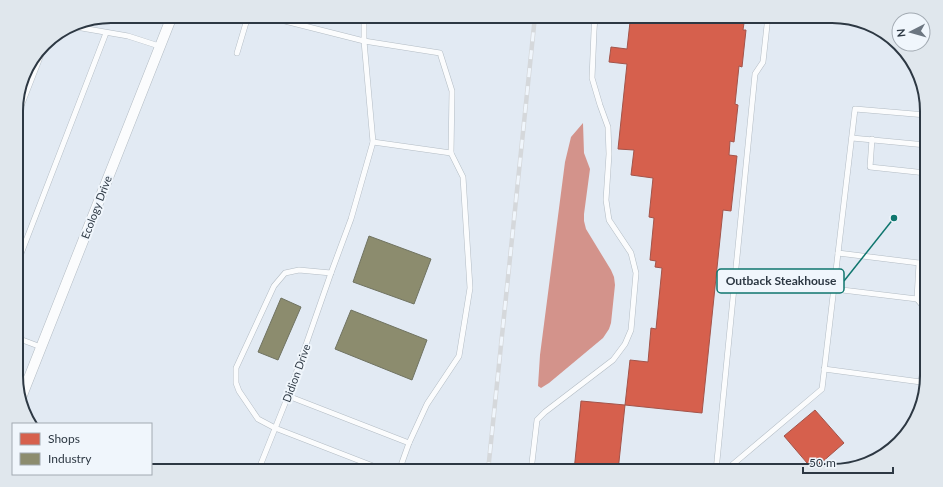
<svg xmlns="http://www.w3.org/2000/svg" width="943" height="487" font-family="Lato,sans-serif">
  <rect width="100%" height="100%" fill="#e2eaf3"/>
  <!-- water -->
  <path fill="#d3938b" d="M583 123 584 153 590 169 584 214V221L586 229 611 270 614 277 615 285 611 323 609 329 603 338 549 383 541 388 538 386 540 355 565 162 571 137Z"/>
  <!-- shops -->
  <g fill="#d6604d" stroke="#a3544a">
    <path d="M605 16H745L743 30H746L742 67 739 66 735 104 738 105 734 142 730 141 729 155 737 156 731 211 723 210 702 413 625 405 630 360 648 362 651 328 656 329 662 268 655 267 656 261 650 260 654 218 649 217 653 178 631 175 634 150 618 149 627 64 609 62 611 47 627 49 630 22 604 20Z"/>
    <path d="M581 401 625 405 618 471H574Z"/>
    <path d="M815 410 844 443 813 470 784 436Z"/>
  </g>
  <!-- industry -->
  <g fill="#8c8c6e" stroke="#707361">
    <path d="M369 236 431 259 414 304 353 282Z"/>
    <path d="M281 298 301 307 278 360 258 352Z"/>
    <path d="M351 310 427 340 412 380 335 349Z"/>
  </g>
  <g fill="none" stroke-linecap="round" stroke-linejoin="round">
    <!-- service casing -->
    <g stroke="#b3bcc4" stroke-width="6">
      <g id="service">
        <path d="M265 16 364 41 440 53 452 91 451 153 463 177 470 288 459 356 427 404 409 443 399 471"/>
        <path d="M70 26 128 36 159 46"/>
        <path d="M237 53 248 16"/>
        <path d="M16 119 46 42"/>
        <path d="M852 138 926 145"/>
        <path d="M872 139 870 167 926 173"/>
        <path d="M373 142 451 153"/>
        <path d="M838 253 919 263"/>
        <path d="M17 264 106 33"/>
        <path d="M331 273 299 270 285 273 274 286 236 368V383L239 391 258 419 275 428 386 471"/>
        <path d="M834 289 917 299 919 263 927 264"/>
        <path d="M917 299 927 311"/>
        <path d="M17 338 41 347"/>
        <path d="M824 369 921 382 927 333"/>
        <path d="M288 396 409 443"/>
        <path d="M258 471 288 396 331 273 351 219 373 142 364 41V16"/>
        <path d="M531 471 537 420 545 412 613 360 625 344 631 330 636 273 631 253 609 220 606 200 609 154 608 127 600 105 592 78 594 31 595 16"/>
        <path d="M716 471 755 74 763 62 768 16"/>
        <path d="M725 471 822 389 855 109 926 115"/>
      </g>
    </g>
    <!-- minor casing -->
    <g stroke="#b3bcc4" stroke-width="11">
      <path id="minor" d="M21 398 172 16"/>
    </g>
    <!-- service -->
    <use href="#service" stroke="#fbfcfd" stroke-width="5"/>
    <!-- minor -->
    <use href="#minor" stroke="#fbfcfd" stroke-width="10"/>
    <!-- rail casing -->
    <g stroke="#d5d8db" stroke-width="4.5">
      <path id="rail" d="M488 471 535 16"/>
    </g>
    <!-- rail -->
    <use href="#rail" stroke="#f0f6fc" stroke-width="3" stroke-dasharray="9" stroke-linecap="butt"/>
  </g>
  <g text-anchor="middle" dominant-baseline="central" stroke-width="4" stroke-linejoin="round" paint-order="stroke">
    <!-- street labels -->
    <g font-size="11" fill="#2d3843" stroke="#f0f6fc">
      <text transform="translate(96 207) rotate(-69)">Ecology Drive</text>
      <text transform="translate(296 373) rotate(-70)">Didion Drive</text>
    </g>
  </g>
  <!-- crop -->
  <path d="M0 0H943V487H0ZM111 23H832A88 88 0 0 1 920 111V376A88 88 0 0 1 832 464H111A88 88 0 0 1 23 376V111A88 88 0 0 1 111 23Z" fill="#e0e7ed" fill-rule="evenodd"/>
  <path fill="none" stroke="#2d3843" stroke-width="2" d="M111 23H832A88 88 0 0 1 920 111V376A88 88 0 0 1 832 464H111A88 88 0 0 1 23 376V111A88 88 0 0 1 111 23Z"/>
  <!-- callouts -->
  <path fill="none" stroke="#0f766e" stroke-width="1.5" d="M894 218L844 281"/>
  <circle fill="#0f766e" stroke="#f0f6fc" stroke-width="1.5" cx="894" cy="218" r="4"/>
  <rect fill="#f0f6fc" stroke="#0f766e" stroke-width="1.5" x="717" y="269" width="127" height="24" rx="4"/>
  <g font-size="12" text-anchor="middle" font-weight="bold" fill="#2d3843">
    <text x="781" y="285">Outback Steakhouse</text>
  </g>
  <!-- legend -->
  <rect x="12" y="423" width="140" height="52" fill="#f0f6fc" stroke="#a2aab2"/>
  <rect x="20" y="433" width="20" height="12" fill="#d6604d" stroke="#a2aab2"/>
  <text x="48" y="443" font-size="12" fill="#2d3843">Shops</text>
  <rect x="20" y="453" width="20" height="12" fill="#8c8c6e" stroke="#a2aab2"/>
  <text x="48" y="463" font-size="12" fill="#2d3843">Industry</text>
  <!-- north arrow -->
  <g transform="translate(911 32) rotate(264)"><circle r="19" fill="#f0f6fc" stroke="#a2aab2"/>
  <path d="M0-3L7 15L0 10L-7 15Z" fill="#6c7681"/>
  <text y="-6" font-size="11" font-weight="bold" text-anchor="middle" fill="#2d3843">N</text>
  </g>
  <!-- scale -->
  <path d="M803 467v6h90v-6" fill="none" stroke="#2d3843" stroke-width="2"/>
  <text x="809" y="467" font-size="12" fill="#2d3843" stroke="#f0f6fc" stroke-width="3" paint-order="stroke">50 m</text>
</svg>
